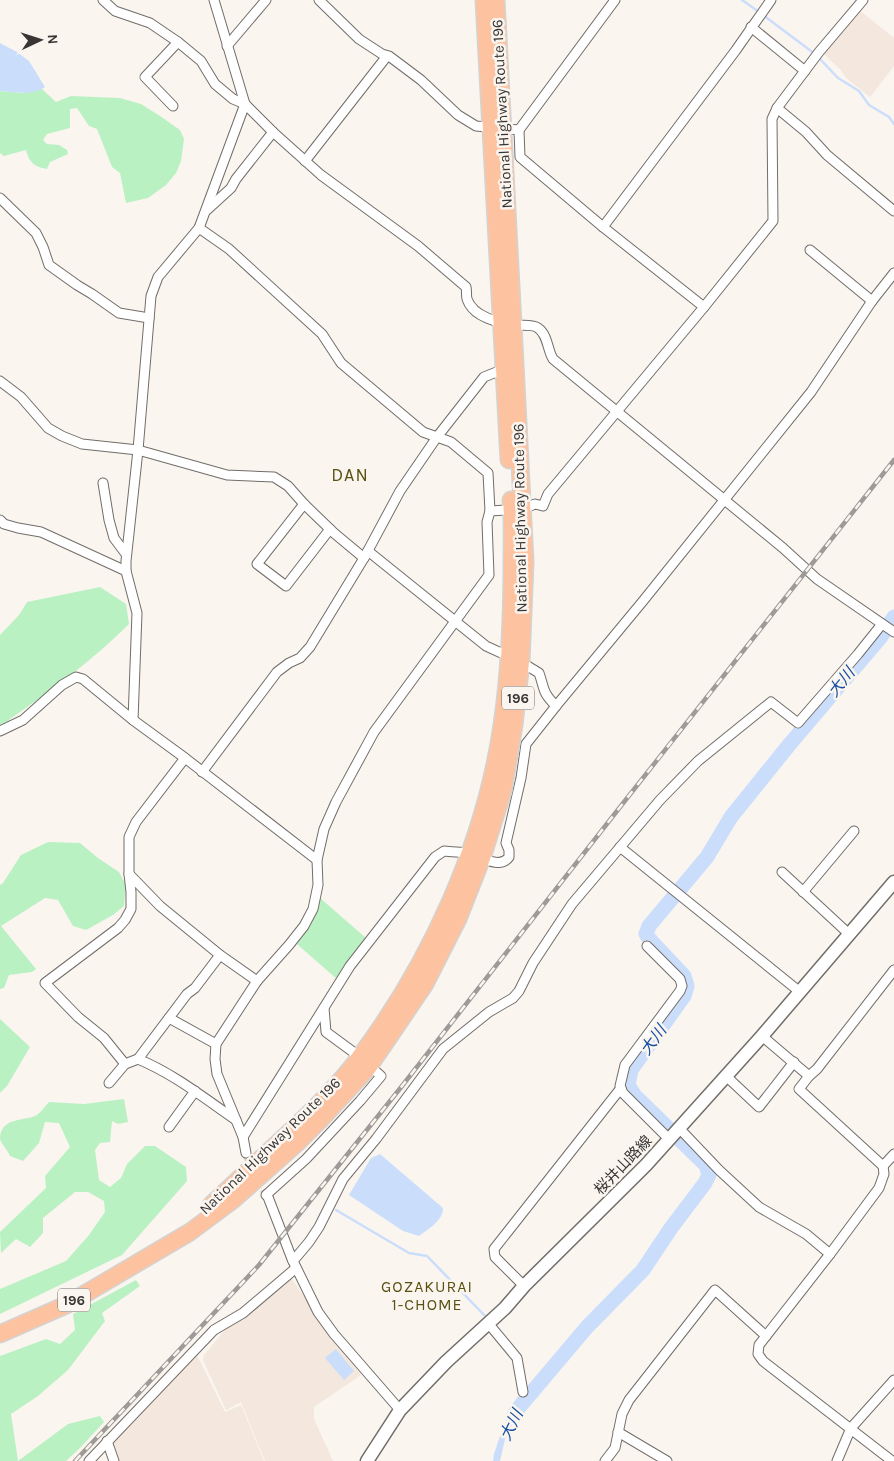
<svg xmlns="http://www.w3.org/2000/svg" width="894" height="1461" font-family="Karla,'Noto Sans JP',sans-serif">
  <rect width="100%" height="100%" fill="#fbf5f0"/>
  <!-- built -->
  <g fill="#f4e7dd">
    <path d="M859 10 894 38V66L870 97 846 78 841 70 826 56 823 52Z"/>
    <path d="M291 1278 361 1375 314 1407V1419L333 1461H265L241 1402 226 1410 203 1360 204 1355 229 1325Z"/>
    <path d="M197 1355 225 1412 241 1405 264 1461H118L112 1441 189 1361Z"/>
  </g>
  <!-- green -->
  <g fill="#baf1c3">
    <path d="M42 89 56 102 71 96 120 98 141 104 160 116 180 130 184 139 181 161 176 173 166 185 148 198 126 203 120 173 112 167 97 129 89 126 77 108 70 109V128L47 134 43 140 47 144 59 145 67 150 68 154 50 162 47 169C34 167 29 162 26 150L4 156 0 153V91L23 93Z"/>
    <path d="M100 587 126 604 129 624C93 660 52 690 10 719L0 730V635L19 615 27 602Z"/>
    <path d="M48 842 80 843 98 858 119 872 126 885 124 906 113 915 86 930 73 926 58 900 45 898 1 926 36 969 32 972 9 975 4 988 0 989V885L3 883 21 855Z"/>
    <path d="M320 898 366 938 337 979 291 939 314 913Z"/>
    <path d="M0 1019 30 1047 7 1086 0 1093Z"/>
    <path d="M124 1099 128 1122 118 1124 112 1121 110 1142 100 1143 95 1150 99 1180 110 1187 121 1178 127 1164 145 1146H155L186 1167 187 1181 122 1255 0 1314V1289L66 1261 89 1235 105 1212 104 1201 88 1192H75L43 1218V1233L30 1247 16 1239 1 1253 0 1232 46 1188 45 1176 70 1147 59 1123 45 1122 39 1143 23 1161 10 1156C8 1151 1 1143 0 1139 0 1117 25 1121 35 1116 40 1114 45 1106 49 1102L84 1104Z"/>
    <path d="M136 1280 140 1286 102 1313 105 1321 68 1370 38 1396 11 1414 18 1461H0V1356L46 1339 60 1344 75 1330 73 1314Z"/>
    <path d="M100 1416 104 1422 80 1448 66 1461H18L68 1424Z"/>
  </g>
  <!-- water -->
  <g fill="#cadefc">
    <path d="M0 43 17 52 29 61 45 87C34 96 13 92 0 91Z"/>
    <path d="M380 1154 443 1208C443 1221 428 1229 419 1236L403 1231 349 1195 371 1158Z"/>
    <path d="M336 1349 354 1371 344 1380 325 1358Z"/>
    <path d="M517 1397 523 1399 525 1404 506 1435 500 1461H493L494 1454 500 1436 513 1413Z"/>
  </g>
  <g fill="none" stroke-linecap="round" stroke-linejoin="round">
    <!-- stream -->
    <g stroke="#cadefc" stroke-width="2.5">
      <path d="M742 0 759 12"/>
      <path d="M763 15 815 54"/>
      <path d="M819 58 838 78 859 91 869 105 889 117 894 124"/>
      <path d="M336 1210 409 1253 427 1256 488 1319"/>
    </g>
    <!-- river -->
    <path stroke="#cadefc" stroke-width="15" d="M513 1417 516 1411 587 1327 643 1270 671 1228 705 1183 709 1175 706 1165 635 1096 628 1085 631 1070 684 996 687 986 684 976 651 941 646 934 649 926 707 857 731 817 789 745 880 638 894 617"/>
    <!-- street-tunnel -->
    <path stroke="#d4cfca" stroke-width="9" stroke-dasharray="9 4.5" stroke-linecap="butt" d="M246 1153 268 1197"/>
    <!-- street casing -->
    <g stroke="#726d69" stroke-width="11">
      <g id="street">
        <path d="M103 0 115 11 150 23 178 42 201 61 215 84 233 99 245 104 273 132 321 175 418 246 466 287C467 291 466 295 467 299 473 317 499 323 516 325 522 326 533 324 538 328 548 335 547 349 553 359L783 548 817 579 894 632"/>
        <path d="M319 0 359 39 382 54 389 56 421 80 458 115 476 126 519 130 520 157 603 227 704 307"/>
        <path d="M751 27 805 71"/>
        <path d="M227 46 266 0"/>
        <path d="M173 106 145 77 178 42"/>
        <path d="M777 108 806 132 827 155 894 211"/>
        <path d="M519 130 615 0"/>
        <path d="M305 161 387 56"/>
        <path d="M0 198 36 233 43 247 49 265 77 285 92 294 119 313 149 318"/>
        <path d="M207 210 231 188 236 179 273 132"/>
        <path d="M603 227 736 50 771 0"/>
        <path d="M199 228 229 249 322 334 341 363 423 432 451 442 488 473 490 511 523 509 535 504 543 506 548 494 704 307 773 221 772 119 777 108 819 52 863 0"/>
        <path d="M810 250 872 301"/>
        <path d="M0 381 21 397 48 428 62 436 82 444 138 450 227 475 274 477 288 486 304 504 334 533 364 558"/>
        <path d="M103 483 109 520 114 538 126 554"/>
        <path d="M304 504 257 564 286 586 330 529"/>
        <path d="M0 520 4 524 18 528 41 532 126 571"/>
        <path d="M368 551 486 646 521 662 539 673C545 690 542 692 556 706"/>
        <path d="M133 720 137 613 126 571V561L138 450 151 296 158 277 199 228 245 104 214 0"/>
        <path d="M0 731 23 720 62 685 76 677 83 679 133 720 185 758 317 860"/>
        <path d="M185 758 136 822 129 837V874L131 892V909L125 920 118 928 45 983 78 1017 104 1038 125 1064 138 1059C174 1074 204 1098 236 1120"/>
        <path d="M202 772 277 672 289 663 300 658 310 647 364 558 400 491 437 437 484 377 504 369"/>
        <path d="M620 847 800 992"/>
        <path d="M782 872 849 934"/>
        <path d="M129 874 160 906 220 955"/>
        <path d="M803 892 854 831"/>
        <path d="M647 946 680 979 682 986 680 991 625 1065 620 1086 623 1093 669 1139"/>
        <path d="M169 1018 216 1044"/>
        <path d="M762 1036 809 1076 799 1089 883 1166 884 1174 879 1188 830 1254 759 1345 758 1354 763 1361 892 1461"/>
        <path d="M138 1059 187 994 195 988 220 955 257 981"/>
        <path d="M726 1076 759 1107 794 1062"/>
        <path d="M809 1076 817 1069 894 970"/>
        <path d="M109 1083 125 1064"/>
        <path d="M169 1127 195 1091"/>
        <path d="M679 1128 719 1170 759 1207 806 1234 830 1254"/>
        <path d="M243 1137 350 966 435 857 444 851C452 852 460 852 468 853 480 856 500 870 509 857V850L506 843 521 778 526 744 556 706 643 601 811 392 872 301 894 273"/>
        <path d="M246 1153 243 1137 217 1074 215 1059 216 1044 257 981 289 945 304 926 313 909 318 885 317 860 324 829 336 802 374 732 489 575 487 522 490 511"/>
        <path d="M883 1166 894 1154"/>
        <path d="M266 1195 306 1159 360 1101 381 1076 360 1057 326 1032 324 1008"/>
        <path d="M268 1197 292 1259 318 1312 334 1334 400 1410"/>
        <path d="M293 1261 309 1242 319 1227 343 1179 376 1139 443 1049 489 1012 513 998 519 991 533 963 572 904 660 800 698 761 771 702 798 723 858 654 882 624"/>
        <path d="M524 1286 495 1257 494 1249 621 1088"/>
        <path d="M488 1323 517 1358 523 1392"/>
        <path d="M618 1432 667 1461"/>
        <path d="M107 1441 114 1461"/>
        <path d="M89 1461 214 1330 243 1313 296 1268"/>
        <path d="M605 1461 615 1448 622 1414 629 1400 715 1290 766 1336"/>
        <path d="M837 1461 851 1428 894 1380"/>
      </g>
    </g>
    <!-- secondary casing -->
    <g stroke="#726d69" stroke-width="15">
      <path id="secondary" d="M367 1461 400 1410 446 1362 505 1308 524 1286 646 1165 762 1036 894 882"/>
    </g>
    <!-- highway casing -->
    <g stroke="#d3d3d2" stroke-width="19">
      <g id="highway">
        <path d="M484 0 509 460"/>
        <path d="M211 1205C229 1189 246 1172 264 1156 297 1125 332 1094 359 1058 431 962 485 843 502 725 510 671 512 618 512 564 512 543 513 521 511 500"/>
        <path d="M0 1334 66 1305 190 1232 233 1200 296 1144 322 1118 368 1068 425 984 458 919 482 858 503 791 514 725 521 662 525 562 513 325 496 0"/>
      </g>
    </g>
    <!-- street -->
    <use href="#street" stroke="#fff" stroke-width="9"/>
    <!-- secondary -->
    <use href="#secondary" stroke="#fff" stroke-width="12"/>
    <!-- highway -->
    <use href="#highway" stroke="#fdc3a0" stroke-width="16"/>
    <!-- rail casing -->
    <g stroke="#9e9a97" stroke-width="4.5">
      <path id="rail" d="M75 1461 259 1265 402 1086 624 802 894 460"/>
    </g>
    <!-- rail -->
    <use href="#rail" stroke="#fbf5f0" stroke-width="2.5" stroke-dasharray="8" stroke-linecap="butt"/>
  </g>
  <g text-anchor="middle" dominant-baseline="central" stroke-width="5" stroke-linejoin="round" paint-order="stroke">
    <!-- shield labels -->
    <g fill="#fbf5f0" stroke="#726f6c" stroke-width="1">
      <rect x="502" y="686.5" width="32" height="23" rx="4"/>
      <rect x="58" y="1288.5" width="32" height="23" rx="4"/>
    </g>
    <g font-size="14" font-weight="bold" fill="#383634">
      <text x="518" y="698">196</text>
      <text x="74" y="1300">196</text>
    </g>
    <!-- street labels -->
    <g font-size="15" fill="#383634" stroke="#fbf5f0">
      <text transform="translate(502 114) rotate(-93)">National Highway Route 196</text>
      <text transform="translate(520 518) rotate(-91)">National Highway Route 196</text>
      <text transform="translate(270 1146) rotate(-44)">National Highway Route 196</text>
      <text transform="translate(623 1165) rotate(-46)">桜井山路線</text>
    </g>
    <!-- water labels -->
    <g font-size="16" font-style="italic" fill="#154ea0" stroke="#fbf5f0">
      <text transform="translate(841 682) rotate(-51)">大川</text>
      <text transform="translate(653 1040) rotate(-54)">大川</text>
      <text transform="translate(511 1425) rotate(-64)">大川</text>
    </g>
    <!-- neighbourhood labels -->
    <g font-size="16" letter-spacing="1" fill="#5a5113" stroke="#fbf5f0">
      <text x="427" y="1286">GOZAKURAI<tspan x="427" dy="18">1-CHOME</tspan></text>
    </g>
    <!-- quarter labels -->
    <g font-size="18" letter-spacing="1" fill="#5a5113" stroke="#fbf5f0">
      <text x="350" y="475">DAN</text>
    </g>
  </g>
  <!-- north arrow -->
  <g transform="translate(40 40) rotate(86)" stroke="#fbf5f0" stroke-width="4" paint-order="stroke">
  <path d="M0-4L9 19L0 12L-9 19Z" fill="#383634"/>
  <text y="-8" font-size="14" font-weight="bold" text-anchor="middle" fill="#383634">N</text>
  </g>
</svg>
